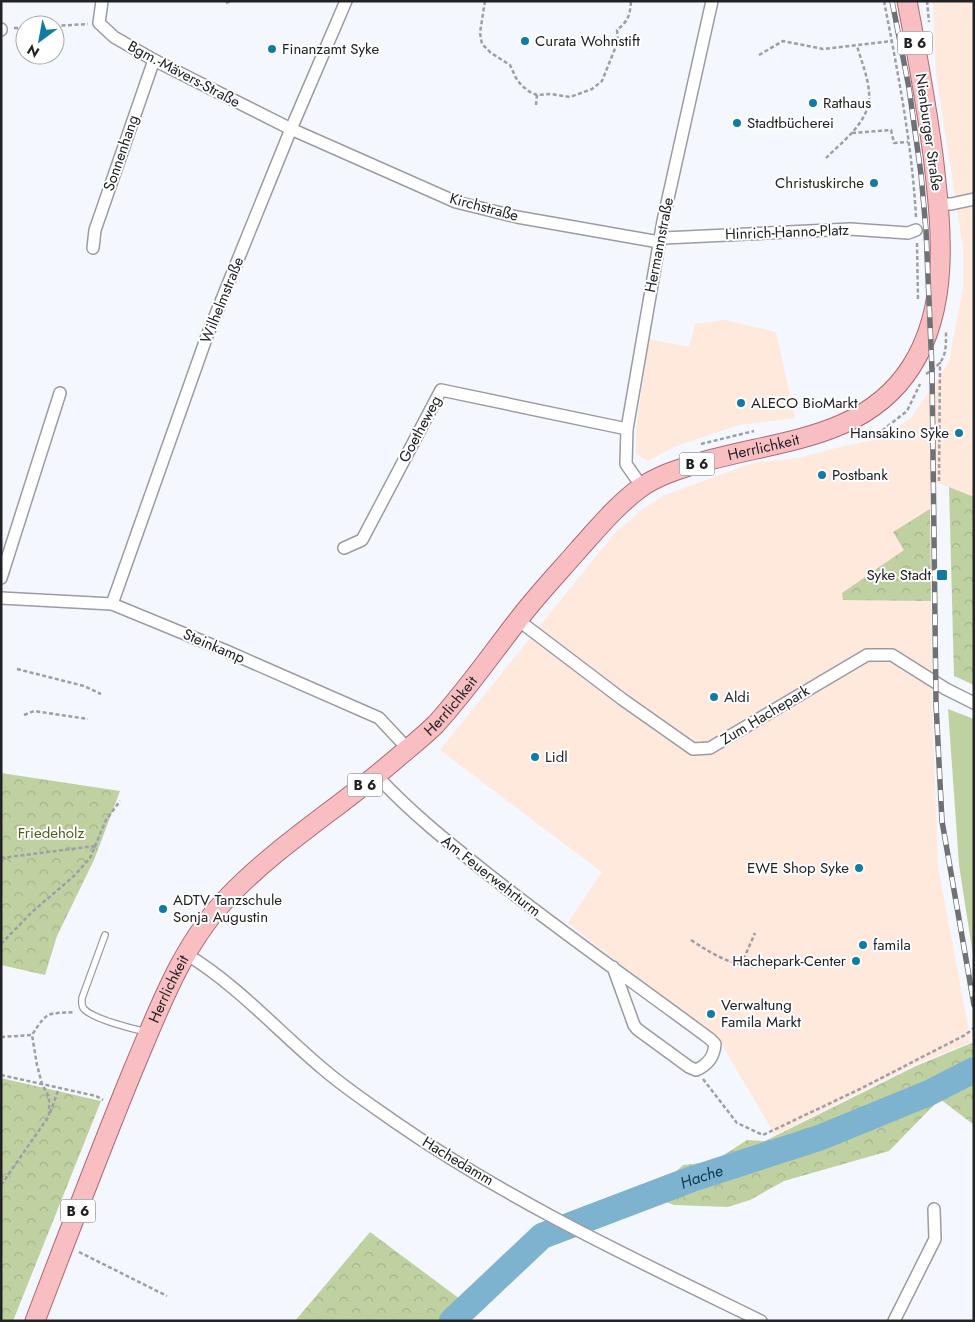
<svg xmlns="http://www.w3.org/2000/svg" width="975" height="1322" font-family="Jost,sans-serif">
  <defs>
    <pattern id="forest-crowns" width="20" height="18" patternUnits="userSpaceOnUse" patternTransform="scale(1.25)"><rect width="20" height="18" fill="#c0d1a1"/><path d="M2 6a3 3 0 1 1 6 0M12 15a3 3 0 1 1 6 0" fill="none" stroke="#a5b38a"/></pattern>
  </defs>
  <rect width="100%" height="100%" fill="#f5f7ff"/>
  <!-- commercial -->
  <g fill="#ffe8dc">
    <path d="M933 1H974V497L930 480 932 703 938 867 971 1042 914 1065 775 1135 721 1043 568 923 602 872 440 750 613 535 639 512 662 496 753 463 799 458 840 447 879 439 911 418 949 362 963 288V248L936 74Z"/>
    <path d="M725 320 776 332 795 418 739 425 676 446 648 461 645 460 636 453V429L649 339 689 347 695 324Z"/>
  </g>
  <!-- forest -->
  <g fill="url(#forest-crowns)">
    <path d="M949 487 974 497V685L954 676Z"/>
    <path d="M930 509 931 601 843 600 842 593 904 550 893 532Z"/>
    <path d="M1 773 120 791 94 860 57 936 45 975 1 965Z"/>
    <path d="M974 1042V1125L940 1099 889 1151 784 1181 750 1200 728 1207 674 1205 650 1196 683 1165 713 1162 747 1140 765 1141 916 1066Z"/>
    <path d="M1 1078 101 1101 13 1321H1Z"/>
    <path d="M370 1232 464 1302 454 1321H295Z"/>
  </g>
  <!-- park -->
  <path fill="#c0d1a1" d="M948 709 974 719V962L959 865Z"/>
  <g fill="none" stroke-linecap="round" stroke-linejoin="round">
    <!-- river -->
    <path stroke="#7eb3d0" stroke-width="26" id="s1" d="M452 1321 542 1236 692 1179 819 1138 929 1093 974 1070"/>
    <!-- lane casing -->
    <g stroke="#9b9ca3" stroke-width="8">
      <path id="lane" d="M105 935 82 998C82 1002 81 1006 84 1009 93 1019 133 1029 147 1032"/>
    </g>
    <!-- street casing -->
    <g stroke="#9b9ca3" stroke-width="14">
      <g id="street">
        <path d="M102 1 99 23 114 37 154 60 291 129 456 202 517 217 659 242"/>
        <path d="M1 29V30"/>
        <path d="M939 204H951L974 199"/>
        <path d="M659 242 664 238 850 229 908 233 916 230"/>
        <path d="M93 248 95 230 154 60"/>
        <path d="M642 487 626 464 627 429 663 221 712 1"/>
        <path d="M344 548 362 540 441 390 627 429"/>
        <path d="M1 578 60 393"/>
        <path d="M1 598 112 604 224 650 379 718 408 749"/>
        <path d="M112 604 207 336 291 129 346 1"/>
        <path d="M518 620 622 699 693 749 710 748 720 742 867 655H892L946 689 974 703"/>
        <path d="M377 776C410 812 449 843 488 874 560 931 636 984 710 1039L715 1044C714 1057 708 1065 696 1070L689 1067 637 1029 634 1025 613 967"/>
        <path d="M186 954C236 984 277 1030 322 1068 345 1088 371 1105 395 1122 509 1201 636 1260 761 1321"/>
        <path d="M894 1321 935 1239 934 1209"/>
      </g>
    </g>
    <!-- primary casing -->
    <g stroke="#aa6b71" stroke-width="21">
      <g id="primary">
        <path id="s2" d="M35 1321C67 1237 99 1153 133 1070 159 1009 182 944 229 896 279 844 342 806 397 758 410 747 424 736 436 724 467 690 493 652 522 615 540 592 560 571 579 549 598 528 617 505 640 488 657 476 676 470 696 464 772 440 863 442 911 367 951 305 941 225 933 155 926 104 917 53 907 1"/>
      </g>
    </g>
    <!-- path -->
    <g stroke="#9e9fa5" stroke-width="2.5" stroke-dasharray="4 2.5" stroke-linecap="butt">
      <path d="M485 1 480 33 482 44 491 53 510 65 516 78 521 85 530 92 537 95 551 94 570 97 592 89 602 81 618 41 617 30C628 21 630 16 631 1"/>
      <path d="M884 1C898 73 912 144 916 217"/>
      <path d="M927 1 929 22"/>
      <path d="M226 3 231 1"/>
      <path d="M55 26 88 24"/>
      <path d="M14 28H25"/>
      <path d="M759 55 783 41 823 49 892 41"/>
      <path d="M536 105 537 95"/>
      <path d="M852 133 891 130 894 143 908 142"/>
      <path d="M826 158C844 140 872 120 869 92 868 77 861 60 857 46"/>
      <path d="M917 243 918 300"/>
      <path d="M926 374C947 361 946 352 946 330"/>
      <path d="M857 436 880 432 907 411 920 384"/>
      <path d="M701 444 754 431"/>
      <path d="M939 481 940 362"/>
      <path d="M17 669 84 686 101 694"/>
      <path d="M24 715 34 711 88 719"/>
      <path d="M1 858 95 846"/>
      <path d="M691 940C718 958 740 970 773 966"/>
      <path d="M1 944 32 912 74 876 90 858 106 820 120 801"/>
      <path d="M741 965 755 933"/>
      <path d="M1 1037 32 1035"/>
      <path d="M1 1075 96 1096 103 1100"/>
      <path d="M703 1079 737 1123 763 1135 860 1089 965 1035 974 1028"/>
      <path d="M50 1113 59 1088"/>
      <path d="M1 1185 49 1116V1097L42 1084 37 1065 32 1035C48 1010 47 1014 75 1012"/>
      <path d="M79 1252 167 1296"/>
    </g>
    <!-- lane -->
    <use href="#lane" stroke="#fff" stroke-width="5.5"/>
    <!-- street -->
    <use href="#street" stroke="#fff" stroke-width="11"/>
    <!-- primary -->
    <use href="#primary" stroke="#f8bec2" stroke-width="19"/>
    <!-- rail casing -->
    <g stroke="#6f7175" stroke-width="5.5">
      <path id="rail" d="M892 1 909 88 921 174 926 230 932 370 936 704 942 821 974 1005"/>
    </g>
    <!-- rail -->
    <use href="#rail" stroke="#fff" stroke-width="4" stroke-dasharray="11" stroke-linecap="butt"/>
  </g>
  <!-- markers -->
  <g fill="#127ba5" stroke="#fff" stroke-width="2">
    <circle cx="525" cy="41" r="5"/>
    <circle cx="272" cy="49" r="5"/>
    <circle cx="813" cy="103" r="5"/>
    <circle cx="737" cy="123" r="5"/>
    <circle cx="874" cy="183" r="5"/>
    <circle cx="741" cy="403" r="5"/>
    <circle cx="959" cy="433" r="5"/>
    <circle cx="822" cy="475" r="5"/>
    <rect x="936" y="569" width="12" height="12" rx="2.5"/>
    <circle cx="714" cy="697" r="5"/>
    <circle cx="535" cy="757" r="5"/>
    <circle cx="859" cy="868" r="5"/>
    <circle cx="163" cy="909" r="5"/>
    <circle cx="863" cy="945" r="5"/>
    <circle cx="856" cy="961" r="5"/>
    <circle cx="711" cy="1014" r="5"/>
  </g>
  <g text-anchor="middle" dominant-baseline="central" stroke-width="4" stroke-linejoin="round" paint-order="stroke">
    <!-- shield labels -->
    <g fill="#fff" stroke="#646466" stroke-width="1">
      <rect x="897.5" y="31.5" width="35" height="23" rx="4"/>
      <rect x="679.5" y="452.5" width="35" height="23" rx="4"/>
      <rect x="347.5" y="773.5" width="35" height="23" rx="4"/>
      <rect x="60.5" y="1199.5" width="35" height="23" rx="4"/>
    </g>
    <g font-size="14" font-weight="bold" fill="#212225">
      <text x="915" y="43">B 6</text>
      <text x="697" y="464">B 6</text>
      <text x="365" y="785">B 6</text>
      <text x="78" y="1211">B 6</text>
    </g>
    <!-- poi labels -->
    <g font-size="15" fill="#212225" stroke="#fff" text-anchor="start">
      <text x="535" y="41">Curata Wohnstift</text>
      <text x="282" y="49">Finanzamt Syke</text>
      <text x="823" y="103">Rathaus</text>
      <text x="747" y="123">Stadtbücherei</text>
      <text x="864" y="183" text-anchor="end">Christuskirche</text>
      <text x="751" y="403">ALECO BioMarkt</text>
      <text x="949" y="433" text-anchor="end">Hansakino Syke</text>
      <text x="832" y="475">Postbank</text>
      <text x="931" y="575" text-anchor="end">Syke Stadt</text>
      <text x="724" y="697">Aldi</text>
      <text x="545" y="757">Lidl</text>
      <text x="849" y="868" text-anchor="end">EWE Shop Syke</text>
      <text x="173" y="900">ADTV Tanzschule<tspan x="173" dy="17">Sonja Augustin</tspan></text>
      <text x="873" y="945">famila</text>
      <text x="846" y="961" text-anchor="end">Hachepark-Center</text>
      <text x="721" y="1005">Verwaltung<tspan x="721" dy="17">Famila Markt</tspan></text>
    </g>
    <!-- street labels -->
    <g font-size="15" fill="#212225" stroke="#fff">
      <text transform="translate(184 74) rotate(28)">Bgm.-Mävers-Straße</text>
      <text transform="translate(929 132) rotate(82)">Nienburger Straße</text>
      <text transform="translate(121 153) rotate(-71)">Sonnenhang</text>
      <text transform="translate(484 207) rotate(15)">Kirchstraße</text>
      <text transform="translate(787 232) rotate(-2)">Hinrich-Hanno-Platz</text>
      <text transform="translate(659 245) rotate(-79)">Hermannstraße</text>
      <text transform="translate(222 300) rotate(-68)">Wilhelmstraße</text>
      <text transform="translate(420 429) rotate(-62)">Goetheweg</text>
      <text stroke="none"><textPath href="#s2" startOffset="1182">Herrlichkeit</textPath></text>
      <text transform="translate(214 646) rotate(23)">Steinkamp</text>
      <text stroke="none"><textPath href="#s2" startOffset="762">Herrlichkeit</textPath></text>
      <text transform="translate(765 715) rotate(-31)">Zum Hachepark</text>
      <text transform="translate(491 876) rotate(38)">Am Feuerwehrturm</text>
      <text stroke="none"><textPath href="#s2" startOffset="358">Herrlichkeit</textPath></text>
      <text transform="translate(458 1161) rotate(31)">Hachedamm</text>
    </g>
    <!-- park labels -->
    <g font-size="15" fill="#4c6019" stroke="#fff">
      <text x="51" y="833">Friedeholz</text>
    </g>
    <!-- water labels -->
    <g font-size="16" font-style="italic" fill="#0a384c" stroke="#fff">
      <text stroke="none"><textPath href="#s1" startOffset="294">Hache</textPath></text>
    </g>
  </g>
  <!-- border -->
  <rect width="975" height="1322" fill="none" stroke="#212225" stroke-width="5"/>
  <!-- north arrow -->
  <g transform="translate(40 40) rotate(212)"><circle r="24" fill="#ffffff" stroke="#a6a7a8"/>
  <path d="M0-4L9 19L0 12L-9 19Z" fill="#127ba5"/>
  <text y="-8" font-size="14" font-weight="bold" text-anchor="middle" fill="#212225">N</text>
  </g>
</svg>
